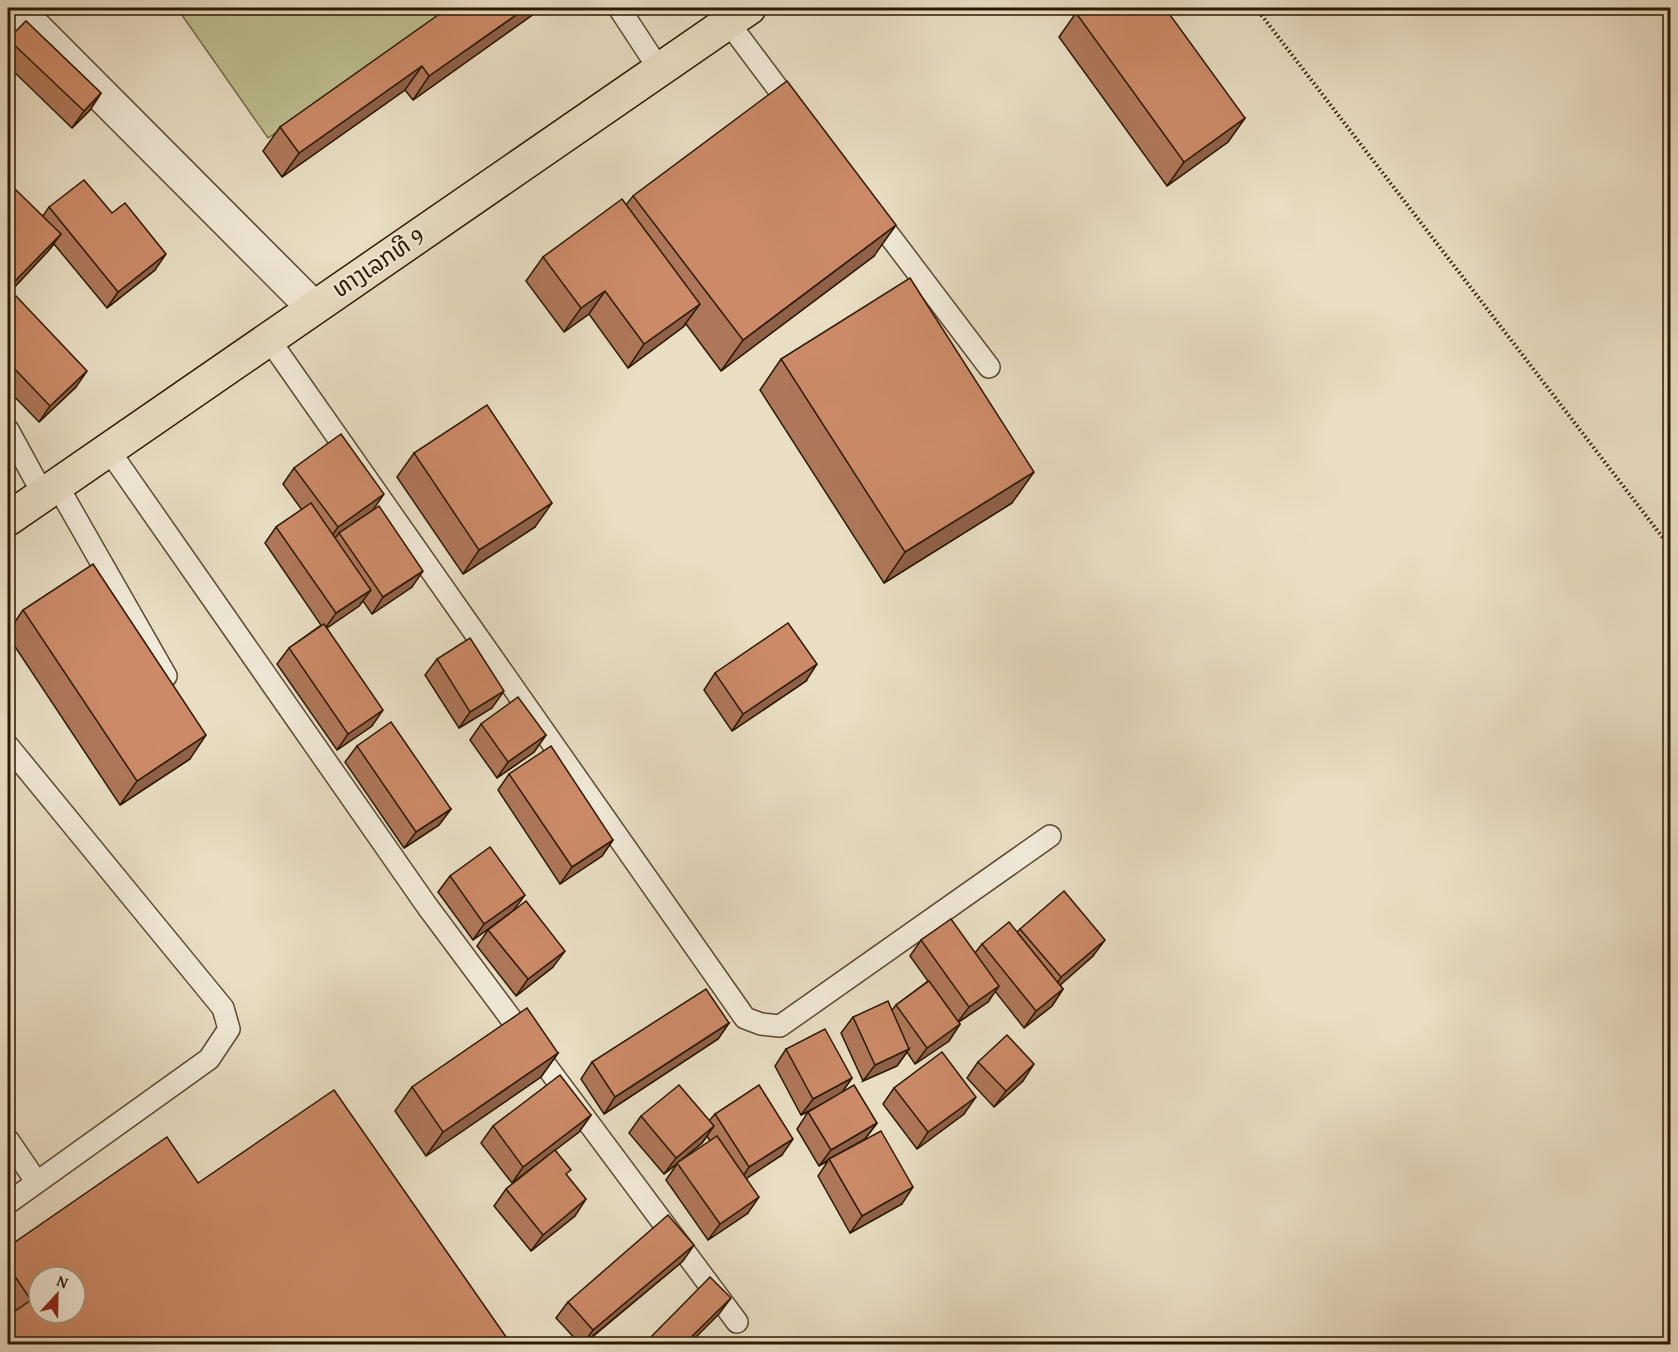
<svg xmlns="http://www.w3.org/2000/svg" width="1678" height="1352" font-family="'Gentium Book Plus','Noto Sans Lao',serif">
  <rect width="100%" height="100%" fill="#e9dec4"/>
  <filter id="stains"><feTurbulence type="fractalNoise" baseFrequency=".00333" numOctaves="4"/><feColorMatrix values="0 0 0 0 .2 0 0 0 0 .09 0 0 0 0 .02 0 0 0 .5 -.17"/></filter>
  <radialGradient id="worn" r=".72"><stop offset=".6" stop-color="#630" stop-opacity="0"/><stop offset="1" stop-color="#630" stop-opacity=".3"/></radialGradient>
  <!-- green -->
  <path fill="#bdbf90" stroke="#746c48" stroke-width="1.5" d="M177 8H456L268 138Z"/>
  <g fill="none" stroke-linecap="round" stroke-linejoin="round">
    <!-- service casing -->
    <g stroke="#5b4a32" stroke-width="24">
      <g id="service">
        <path d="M619 8 659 69"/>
        <path d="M728 22 794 110"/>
        <path d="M873 214 989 367"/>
        <path d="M268 338 745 1018 761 1024 780 1026 1050 836"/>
        <path d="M8 430 43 494"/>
        <path d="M108 449 427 906 737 1322"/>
        <path d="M57 485 166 676"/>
        <path d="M8 746 223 1008 229 1029 209 1059 8 1203"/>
        <path d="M8 1140 36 1181"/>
      </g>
    </g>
    <!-- minor casing -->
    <g stroke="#5b4a32" stroke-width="36">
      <path id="minor" d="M15 8 313 307"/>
    </g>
    <!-- primary casing -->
    <g stroke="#2c1901" stroke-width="36">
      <path id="primary" d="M8 519 749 8"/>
    </g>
    <!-- path -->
    <path stroke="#2c1901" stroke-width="4" stroke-dasharray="1.5 3" stroke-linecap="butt" d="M1256 8 1670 547"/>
    <!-- service -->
    <use href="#service" stroke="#f1ead9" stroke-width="21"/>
    <!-- minor -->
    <use href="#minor" stroke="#f1ead9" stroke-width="33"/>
    <!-- primary -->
    <use href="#primary" stroke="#e9dec4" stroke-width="33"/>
  </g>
  <!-- wall -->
  <g fill="#af7759" stroke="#2c1901" stroke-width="1.5" fill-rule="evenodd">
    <path d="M538 11 413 100 405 90 282 177 263 151 280 127Z"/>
    <path d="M1076 13 1245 118 1228 142 1167 186 1059 37Z"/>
    <path d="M26 21 101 93 90 110 72 128 8 66V40Z"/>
    <path d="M633 196 874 256 721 371 686 324 683 327 628 368 589 314 564 332 526 281 543 257 626 205Z"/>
    <path d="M8 197 43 216 49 207 155 270 107 308 54 244 49 250 8 294Z"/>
    <path d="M8 304 76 387 39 422 8 390Z"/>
    <path d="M781 359 1012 503 884 583 760 390Z"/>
    <path d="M414 453 535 527 463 574 397 477Z"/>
    <path d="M294 468 374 509 412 587 372 614 363 601 359 606 327 628 372 726 337 750 277 664 289 648 321 625 265 543 276 527 302 510 283 484Z"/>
    <path d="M23 610 190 759 120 805 8 636V632Z"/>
    <path d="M437 659 492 708 459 728 425 675Z"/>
    <path d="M715 673 806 681 732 731 704 690Z"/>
    <path d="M481 724 546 735 534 752 497 778 470 740Z"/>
    <path d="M357 746 451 809 439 825 404 848 345 762Z"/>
    <path d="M509 774 613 840 602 856 560 884 498 790Z"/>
    <path d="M450 876 515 909 553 967 516 996 477 946 488 930 498 922 473 940 438 892Z"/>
    <path d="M1020 929 1093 956 1060 985 1063 989 1052 1006 1024 1028 995 991 988 1002 959 1022 960 1024 949 1041 915 1064 907 1052 897 1066 863 1081 841 1033 853 1017 892 1010 896 1005 928 981 910 956 921 940 975 953 982 944 1017 932Z"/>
    <path d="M729 1023 718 1039 604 1114 581 1079 592 1062Z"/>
    <path d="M786 1049 852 1078 842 1092 877 1123 865 1139 902 1204 850 1233 818 1176 828 1161 819 1166 797 1129 808 1112 816 1108 801 1115 775 1066Z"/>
    <path d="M558 1053 541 1077 426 1156 395 1111 412 1087Z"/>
    <path d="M978 1062 1023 1081 994 1107 967 1078Z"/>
    <path d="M894 1088 964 1114 917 1149 883 1104Z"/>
    <path d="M715 1114 782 1155 746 1178 748 1213 708 1240 666 1180 677 1164 664 1174 629 1133 641 1116 709 1121ZM707 1136 710 1141 679 1162 702 1143Z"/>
    <path d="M591 1115 579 1132 555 1150 567 1176 575 1216 531 1251 494 1206 506 1189 547 1156 512 1183 481 1143 493 1126Z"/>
    <path d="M198 1183 8 1344V1247Z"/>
    <path d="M683 1261 584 1344H580L556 1318 568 1302Z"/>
  </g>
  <!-- shaded-wall -->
  <g fill="#8f6149" stroke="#2c1901" stroke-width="1.5">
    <path d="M526 8H540L538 11 413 100 429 76Z"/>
    <path d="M422 66 405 90 282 177 299 153Z"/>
    <path d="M101 93 90 110 72 128 84 111Z"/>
    <path d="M1245 118 1228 142 1167 186 1184 162Z"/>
    <path d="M896 225 874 256 721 371 743 340Z"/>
    <path d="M61 234 49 250 8 294 16 280Z"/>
    <path d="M166 254 155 270 107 308 118 292Z"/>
    <path d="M605 291 589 314 564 332 581 308Z"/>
    <path d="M700 304 683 327 628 368 644 344Z"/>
    <path d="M87 371 76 387 39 422 50 406Z"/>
    <path d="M1034 472 1012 503 884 583 905 552Z"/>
    <path d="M384 494 373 510 339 533 336 537 326 544 338 527Z"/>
    <path d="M552 503 535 527 463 574 479 550Z"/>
    <path d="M423 571 412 587 372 614 383 597Z"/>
    <path d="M371 590 359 606 324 630 336 613Z"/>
    <path d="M817 664 806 681 732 731 743 714Z"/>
    <path d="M504 691 492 708 459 728 470 712Z"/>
    <path d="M383 710 372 726 337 750 348 734Z"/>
    <path d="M206 735 190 759 120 805 137 781Z"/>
    <path d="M546 735 534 752 497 778 508 762Z"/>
    <path d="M451 809 439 825 404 848 416 832Z"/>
    <path d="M613 840 602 856 560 884 572 867Z"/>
    <path d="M525 895 513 911 473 940 484 924Z"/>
    <path d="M1105 940 1093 956 1050 994 1061 977Z"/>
    <path d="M565 951 553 967 516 996 528 979Z"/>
    <path d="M999 986 988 1002 957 1023 969 1007Z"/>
    <path d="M1063 989 1052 1006 1024 1028 1036 1011Z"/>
    <path d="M729 1023 718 1039 604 1114 615 1097Z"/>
    <path d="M960 1024 949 1041 915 1064 927 1048Z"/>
    <path d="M909 1049 897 1066 863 1081 875 1065Z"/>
    <path d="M558 1053 541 1077 426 1156 443 1132Z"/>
    <path d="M1034 1064 1023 1081 994 1107 1006 1091Z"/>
    <path d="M852 1078 840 1095 801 1115 813 1099Z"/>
    <path d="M976 1097 964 1114 917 1149 928 1132Z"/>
    <path d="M591 1115 579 1132 512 1183 523 1167Z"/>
    <path d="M877 1123 865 1139 829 1159 819 1166 831 1150Z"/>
    <path d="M714 1126 702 1143 664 1174 676 1158Z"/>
    <path d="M793 1139 782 1155 738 1184 749 1167Z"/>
    <path d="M913 1187 902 1204 850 1233 862 1216Z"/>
    <path d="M759 1197 748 1213 708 1240 720 1224Z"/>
    <path d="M586 1199 575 1216 531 1251 543 1235Z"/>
    <path d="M694 1245 683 1261 583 1344 593 1330Z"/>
    <path d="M731 1298 719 1314 689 1344H684Z"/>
  </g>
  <!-- building -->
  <g fill="#cc8a68" stroke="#2c1901" stroke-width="1.5" fill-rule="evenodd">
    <path d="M448 8H526L429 76 422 66 299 153 280 127Z"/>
    <path d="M1084 8H1165L1245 118 1184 162 1076 13Z"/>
    <path d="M26 21 101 93 84 111 8 39Z"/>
    <path d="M787 81 896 225 743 340 633 196Z"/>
    <path d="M84 180 112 213 125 203 166 254 118 292 49 207Z"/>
    <path d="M15 189 61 234 16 280 8 272V197Z"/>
    <path d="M622 199 700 304 644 344 605 291 581 308 543 257Z"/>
    <path d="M910 278 1034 472 905 552 781 359Z"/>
    <path d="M16 296 87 371 50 406 8 362V304Z"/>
    <path d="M487 405 552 503 479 550 414 453Z"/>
    <path d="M341 434 384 494 338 527 294 468Z"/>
    <path d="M311 503 371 590 336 613 276 527Z"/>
    <path d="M379 506 423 571 383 597 339 533Z"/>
    <path d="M93 564 206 735 137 781 23 610Z"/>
    <path d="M788 623 817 664 743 714 715 673Z"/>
    <path d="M324 624 383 710 348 734 289 648Z"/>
    <path d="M470 638 504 691 470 712 437 659Z"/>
    <path d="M518 697 546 735 508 762 481 724Z"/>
    <path d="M391 722 451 809 416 832 357 746Z"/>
    <path d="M551 746 613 840 572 867 509 774Z"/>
    <path d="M490 847 525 895 484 924 450 876Z"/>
    <path d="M1064 891 1105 940 1061 977 1020 929Z"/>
    <path d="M526 901 565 951 528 979 488 930Z"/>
    <path d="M951 919 999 986 969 1007 921 940Z"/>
    <path d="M1009 922 1063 989 1036 1011 982 944Z"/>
    <path d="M929 981 960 1024 927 1048 896 1005Z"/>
    <path d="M706 989 729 1023 615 1097 592 1062Z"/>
    <path d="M888 1001 909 1049 875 1065 853 1017Z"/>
    <path d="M527 1008 558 1053 443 1132 412 1087Z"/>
    <path d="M825 1029 852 1078 813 1099 786 1049Z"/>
    <path d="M1007 1035 1034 1064 1006 1091 978 1062Z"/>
    <path d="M942 1052 976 1097 928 1132 894 1088Z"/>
    <path d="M560 1075 591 1115 523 1167 493 1126Z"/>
    <path d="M679 1085 714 1126 676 1158 641 1116Z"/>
    <path d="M759 1085 793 1139 749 1167 715 1114Z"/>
    <path d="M854 1085 877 1123 831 1150 808 1112Z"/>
    <path d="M334 1090 511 1344H8V1316L31 1300 8 1266V1247L167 1137 198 1183ZM39 1277H75V1313H39Z"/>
    <path d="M881 1131 913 1187 862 1216 829 1159Z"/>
    <path d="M717 1136 759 1197 720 1224 677 1163Z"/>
    <path d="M555 1150 571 1170 566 1174 586 1199 543 1235 506 1189Z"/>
    <path d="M668 1215 694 1245 593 1330 568 1302Z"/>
    <path d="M710 1277 731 1298 684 1344H650L647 1341Z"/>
  </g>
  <g text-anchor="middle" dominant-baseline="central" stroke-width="4.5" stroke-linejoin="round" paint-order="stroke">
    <!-- street labels -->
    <g font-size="24" fill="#2c1901" stroke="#f1ead9">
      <text transform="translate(378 262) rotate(-34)">ທາງເລກທີ 9</text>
    </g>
  </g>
  <!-- margin -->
  <rect width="1678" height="1352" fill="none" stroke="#e9dec4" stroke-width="30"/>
  <rect x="9" y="9" width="1660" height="1334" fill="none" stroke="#2c1901" stroke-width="3"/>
  <rect x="15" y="15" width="1648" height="1322" fill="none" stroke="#2c1901" stroke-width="1.5"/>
  <!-- north arrow -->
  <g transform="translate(57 1295) rotate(22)"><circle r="28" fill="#f1ead9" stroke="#a29683" stroke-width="1.5"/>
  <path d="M0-4.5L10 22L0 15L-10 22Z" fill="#8f2418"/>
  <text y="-9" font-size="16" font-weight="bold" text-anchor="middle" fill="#2c1901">N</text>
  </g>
  <rect width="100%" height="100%" filter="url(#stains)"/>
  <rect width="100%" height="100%" fill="url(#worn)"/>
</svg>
